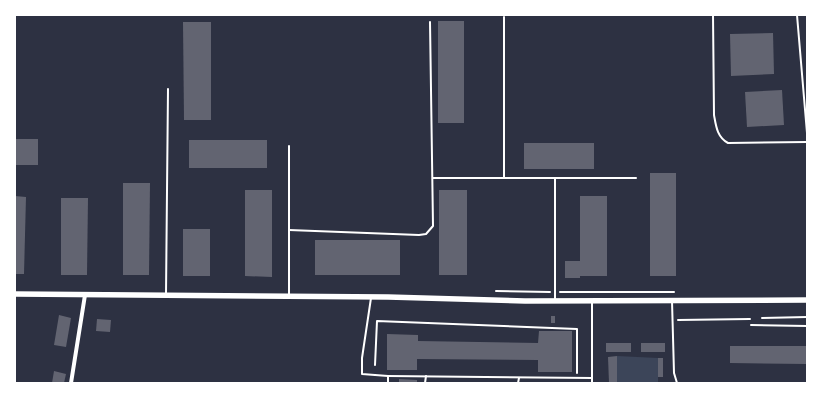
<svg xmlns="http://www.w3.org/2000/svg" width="822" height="398" font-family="'Libre Baskerville',serif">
  <rect width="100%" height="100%" fill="#2d3142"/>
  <!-- green -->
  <path fill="#3c4559" d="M617 356 658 358V383H617Z"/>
  <!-- building -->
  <g fill="#626471">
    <rect x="438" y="21" width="26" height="102"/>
    <path d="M183 22H211V120H184Z"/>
    <path d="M773 33 774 74 731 76 730 34Z"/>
    <path d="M782 90 784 125 747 127 745 92Z"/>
    <rect x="15" y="139" width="23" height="26"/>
    <rect x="189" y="140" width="78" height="28"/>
    <rect x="524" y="143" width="70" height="26"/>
    <rect x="650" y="173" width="26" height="103"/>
    <path d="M123 183H150L149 275H123Z"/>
    <path d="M245 190H272V277L245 276Z"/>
    <rect x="439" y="190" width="28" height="85"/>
    <path d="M15 196 26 197 24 274H15Z"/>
    <path d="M580 196H607V276H580V278H565V261H580Z"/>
    <path d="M61 198H88L87 275H61Z"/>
    <rect x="183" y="229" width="27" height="47"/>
    <rect x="315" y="240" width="85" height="35"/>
    <path d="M59 315 71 318 66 347 54 345Z"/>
    <rect x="551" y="316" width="4" height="7"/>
    <path d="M97 319 111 320 110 332 96 331Z"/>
    <path d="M539 331H572V372H538V360L417 359V370H387V334L418 335V341L538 343Z"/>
    <rect x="606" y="343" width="25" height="9"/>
    <rect x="641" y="343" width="24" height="9"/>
    <path d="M730 346H807V364L730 363Z"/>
    <path d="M617 356V383H609L608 357Z"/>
    <rect x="658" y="358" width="5" height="19"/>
    <path d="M54 371 66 374 64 383H52Z"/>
    <path d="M399 379 417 380V383H399Z"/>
  </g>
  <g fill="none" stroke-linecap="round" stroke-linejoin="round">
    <!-- path -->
    <g stroke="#fff" stroke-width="2">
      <path d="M496 291 550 292"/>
      <path d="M560 292H674"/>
      <path d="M762 318 807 317"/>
      <path d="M678 320 750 319"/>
      <path d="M375 365 377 321 577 329V373"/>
    </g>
    <!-- service -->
    <g stroke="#fff" stroke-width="2">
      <path d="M713 15 714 115C716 126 717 137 728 143L807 142"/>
      <path d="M797 15 807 133"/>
      <path d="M433 178H636"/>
      <path d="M504 178V17"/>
      <path d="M289 230 419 235 426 234 433 226 430 22"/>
      <path d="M166 294 168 89"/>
      <path d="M289 296V146"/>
      <path d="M371 298 362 358V374L388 376V383"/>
      <path d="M555 301V178"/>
      <path d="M672 301 674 373 677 383"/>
      <path d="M592 302V383"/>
      <path d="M751 325 807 326"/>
      <path d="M388 376 592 378"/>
      <path d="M425 383 426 376"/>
      <path d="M518 383 519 378"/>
    </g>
    <!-- minor -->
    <path stroke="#fff" stroke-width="4" d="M71 383 85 295"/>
    <!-- tertiary -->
    <path stroke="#fff" stroke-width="5.5" d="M15 294 388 297 525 301 807 300"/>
  </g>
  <!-- border -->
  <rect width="822" height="398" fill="none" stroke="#ffffff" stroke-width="32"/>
</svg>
